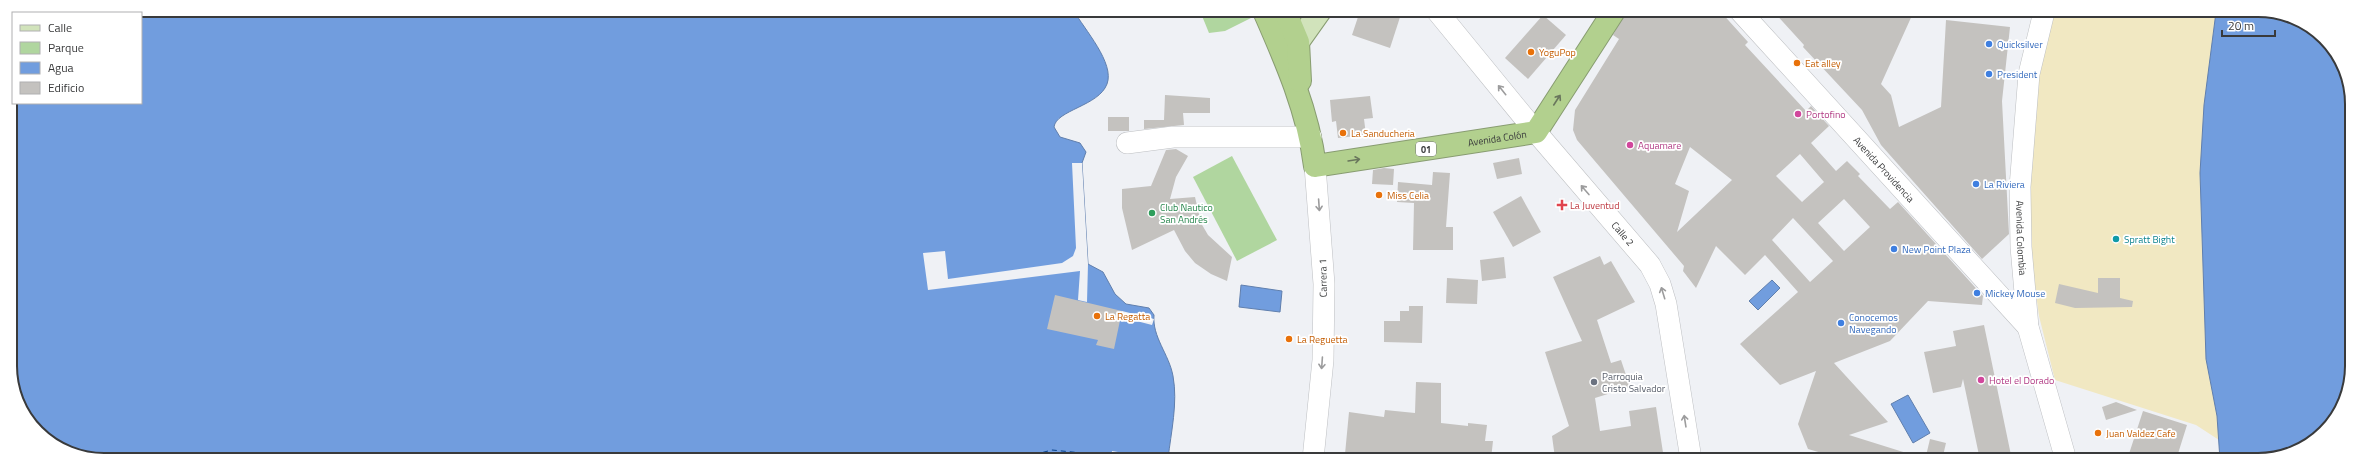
<svg xmlns="http://www.w3.org/2000/svg" width="2362" height="470" font-family="'Titillium Web',sans-serif">
  <rect width="100%" height="100%" fill="#eff1f5"/>
  <!-- green -->
  <g fill="#b0d69f">
    <path d="M1200 11H1255L1257 15 1225 31 1209 33Z"/>
    <path d="M1232 156 1277 240 1237 261 1193 177Z"/>
  </g>
  <!-- sand -->
  <path fill="#f1e8c2" d="M2052 12H2216L2204 105 2200 173 2206 359 2217 416 2219 440 2196 425 2055 380 2039 316 2031 256 2029 181 2036 84Z"/>
  <!-- water -->
  <g fill="#719dde" stroke="#607fad">
    <path d="M104 10 1074 11C1084 29 1115 63 1107 84 1099 106 1056 110 1054 127L1060 137 1080 143 1086 152 1082 163 1088 264 1103 272 1115 294 1126 304 1149 308 1154 315C1152 337 1169 354 1173 376 1178 403 1171 432 1168 459L86 458 38 433 12 384 10 98 13 86V103H141V13H89Z"/>
    <path d="M2216 12H2276L2324 37 2350 86V384L2339 413 2320 437 2264 460H2220L2217 416 2206 359 2200 173 2204 105Z"/>
    <path d="M1772 280 1780 288 1758 310 1749 301Z"/>
    <path d="M1241 285 1282 291 1280 312 1239 307Z"/>
    <path d="M1908 395 1930 433 1913 443 1891 404Z"/>
  </g>
  <!-- pier -->
  <g fill="#eff1f5">
    <path d="M1072 163H1082L1088 264 1087 302 1078 300 1080 271 928 290 923 253 945 251 948 279 1062 263 1073 256 1076 248Z"/>
    <path d="M1122 311 1154 319 1152 325 1121 317Z"/>
    <path d="M1112 451 1118 452V456L1146 459H1111Z"/>
  </g>
  <g fill="none" stroke-linecap="round" stroke-linejoin="round">
    <!-- ferry -->
    <path stroke="#04408b" stroke-width="1" stroke-dasharray="5 4" stroke-linecap="butt" d="M1017 459 1052 450 1112 456"/>
  </g>
  <!-- building -->
  <g fill="#c4c2bf" fill-rule="evenodd">
    <path d="M1360 11H1402L1390 48 1352 35Z"/>
    <path d="M1626 11H1720L1748 42 1745 45 1806 111 1811 106 1829 126 1811 143 1836 171 1847 161 1860 174 1858 176 1890 209 1898 202 1983 296 1982 305 1928 301 1890 341 1834 363 1888 422 1849 435 1916 456V460H1846L1808 449 1798 424 1816 371 1780 385 1740 344 1798 292 1765 255 1745 275 1716 246 1696 288 1683 271 1684 266 1577 140 1573 130 1575 110 1619 39 1613 35ZM1690 147 1732 180 1677 232 1689 191 1675 184ZM1800 154 1824 182 1802 202 1776 176ZM1844 199 1870 227 1844 251 1818 223ZM1793 218 1833 261 1810 282 1772 240Z"/>
    <path d="M1773 11H1914L1881 84 1891 95 1899 127 1941 107 1946 20 2010 27 2002 101 2009 234 1982 259 1881 145 1862 110 1803 47 1804 45Z"/>
    <path d="M1543 15 1566 35 1528 79 1505 58Z"/>
    <path d="M1165 95 1210 98V113H1183L1184 125 1144 129V120H1164Z"/>
    <path d="M1370 96 1373 118 1364 119 1366 135 1338 138 1336 121 1332 122 1330 100Z"/>
    <rect x="1108" y="117" width="21" height="14"/>
    <path d="M1176 149 1188 156 1176 177 1170 199 1195 197 1201 223 1208 235 1232 257 1227 281 1211 274 1195 263 1185 251 1174 230 1132 250 1122 208V189L1151 186 1166 150Z"/>
    <path d="M1519 158 1522 174 1497 179 1493 163Z"/>
    <path d="M1384 168 1394 169 1393 185 1372 184 1373 170Z"/>
    <path d="M1433 172 1450 173 1446 227H1453V250H1413L1414 203 1397 202 1398 182 1432 185Z"/>
    <path d="M1521 196 1541 232 1513 247 1493 212Z"/>
    <path d="M1600 256 1604 265 1611 261 1635 302 1597 320 1611 363 1621 360 1630 387 1595 398 1600 431 1631 426 1629 411 1656 407 1664 459H1616L1615 455 1587 459H1578L1577 454 1555 458 1552 436 1569 426 1545 352 1582 341 1553 277Z"/>
    <path d="M1504 257 1506 278 1482 281 1480 260Z"/>
    <path d="M1447 278 1478 280 1477 304 1446 303Z"/>
    <path d="M2098 278H2120V298L2133 301 2132 307 2075 308 2055 303 2059 284 2098 293Z"/>
    <path d="M1055 295 1122 311 1114 349 1096 345 1098 340 1047 329Z"/>
    <path d="M1409 306H1423L1422 343 1384 342V321H1400V311H1409Z"/>
    <path d="M1984 325 2012 460H1980L1963 379 1961 387 1933 393 1924 352 1956 346 1953 331Z"/>
    <path d="M1416 382 1441 383V423L1468 426V423L1487 425 1485 441H1493L1491 459H1385L1345 454 1349 412 1384 417 1385 410 1415 413Z"/>
    <path d="M2116 402 2137 410 2106 420 2102 407Z"/>
    <path d="M2143 411 2187 425 2176 460H2167L2145 453 2143 460H2127Z"/>
    <path d="M1930 439 1946 443 1942 460H1925Z"/>
  </g>
  <g fill="none" stroke-linecap="round" stroke-linejoin="round">
    <!-- minor casing -->
    <g stroke="#bdbfc2" stroke-width="22">
      <g id="minor">
        <path id="s1" d="M1437 11 1536 132 1650 265 1660 284 1666 304 1691 459"/>
        <path id="s2" d="M1740 11 2028 327"/>
        <path id="s3" d="M2044 12 2029 74 2020 187 2021 247 2028 327 2066 460"/>
        <path d="M1127 143 1173 137H1311"/>
        <path d="M1313 459 1323 360 1324 284 1315 166"/>
      </g>
    </g>
    <!-- major casing -->
    <g stroke="#889c71" stroke-width="24">
      <path id="major" d="M1283 49 1298 42 1320 11"/>
    </g>
    <!-- highway casing -->
    <g stroke="#889c71" stroke-width="24">
      <g id="highway">
        <path id="s4" d="M1264 11C1286 61 1308 111 1315 166L1536 132 1614 11"/>
        <path d="M1285 11 1298 42 1300 81"/>
      </g>
    </g>
    <!-- minor -->
    <use href="#minor" stroke="#fff" stroke-width="21"/>
    <!-- major -->
    <use href="#major" stroke="#d1e3bb" stroke-width="22"/>
    <!-- highway -->
    <use href="#highway" stroke="#b2d08e" stroke-width="22"/>
  </g>
  <!-- one-way arrows -->
  <defs><path id="oneway-shaft" d="M-6 0H5M1.5-3L5.5 0L1.5 3" fill="none" stroke-width="1.6" stroke-linecap="round" stroke-linejoin="round"/></defs>
  <g stroke="#9c9c9d">
    <use href="#oneway-shaft" transform="translate(1502 90) rotate(-129)"/>
    <use href="#oneway-shaft" transform="translate(1585 190) rotate(-131)"/>
    <use href="#oneway-shaft" transform="translate(1319 205) rotate(86)"/>
    <use href="#oneway-shaft" transform="translate(1663 293) rotate(-107)"/>
    <use href="#oneway-shaft" transform="translate(1322 363) rotate(94)"/>
    <use href="#oneway-shaft" transform="translate(1685 421) rotate(-99)"/>
  </g>
  <g stroke="#69765c">
    <use href="#oneway-shaft" transform="translate(1557 100) rotate(-57)"/>
    <use href="#oneway-shaft" transform="translate(1354 160) rotate(-9)"/>
  </g>
  <!-- markers -->
  <g fill="#3f7fe0" stroke="#fff" stroke-width="1.5">
    <circle cx="1989" cy="44" r="4"/>
    <circle cx="1989" cy="74" r="4"/>
    <circle cx="1976" cy="184" r="4"/>
    <circle cx="1894" cy="249" r="4"/>
    <circle cx="1977" cy="293" r="4"/>
    <circle cx="1841" cy="323" r="4"/>
  </g>
  <g fill="#e8710a" stroke="#fff" stroke-width="1.5">
    <circle cx="1531" cy="52" r="4"/>
    <circle cx="1797" cy="63" r="4"/>
    <circle cx="1343" cy="133" r="4"/>
    <circle cx="1379" cy="195" r="4"/>
    <circle cx="1097" cy="316" r="4"/>
    <circle cx="1289" cy="339" r="4"/>
    <circle cx="2098" cy="433" r="4"/>
  </g>
  <g fill="#d1479c" stroke="#fff" stroke-width="1.5">
    <circle cx="1798" cy="114" r="4"/>
    <circle cx="1630" cy="145" r="4"/>
    <circle cx="1981" cy="380" r="4"/>
  </g>
  <path fill="#e0444e" stroke="#fff" stroke-width="1.5" d="M1560 199h4v4h4v4h-4v4h-4v-4h-4v-4h4z"/>
  <circle fill="#2e9e5b" stroke="#fff" stroke-width="1.5" cx="1152" cy="213" r="4"/>
  <circle fill="#0f9aa8" stroke="#fff" stroke-width="1.5" cx="2116" cy="239" r="4"/>
  <circle fill="#6b7280" stroke="#fff" stroke-width="1.5" cx="1594" cy="382" r="4"/>
  <g text-anchor="middle" dominant-baseline="central" stroke-width="3.5" stroke-linejoin="round" paint-order="stroke">
    <!-- shield labels -->
    <rect fill="#fff" stroke="#747576" stroke-width="1" x="1416" y="142" width="20" height="14" rx="3"/>
    <g font-size="9" font-weight="bold" fill="#393a3b">
      <text x="1426" y="149">01</text>
    </g>
    <!-- shop labels -->
    <g font-size="10" fill="#366cbe" stroke="#fff" text-anchor="start">
      <text x="1997" y="44">Quicksilver</text>
      <text x="1997" y="74">President</text>
      <text x="1984" y="184">La Riviera</text>
      <text x="1902" y="249">New Point Plaza</text>
      <text x="1985" y="293">Mickey Mouse</text>
      <text x="1849" y="317">Conocemos<tspan x="1849" dy="12">Navegando</tspan></text>
    </g>
    <!-- food labels -->
    <g font-size="10" fill="#c56008" stroke="#fff" text-anchor="start">
      <text x="1539" y="52">YoguPop</text>
      <text x="1805" y="63">Eat alley</text>
      <text x="1351" y="133">La Sanducheria</text>
      <text x="1387" y="195">Miss Celia</text>
      <text x="1105" y="316">La Regatta</text>
      <text x="1297" y="339">La Reguetta</text>
      <text x="2106" y="433">Juan Valdez Cafe</text>
    </g>
    <!-- hotel labels -->
    <g font-size="10" fill="#b23c85" stroke="#fff" text-anchor="start">
      <text x="1806" y="114">Portofino</text>
      <text x="1638" y="145">Aquamare</text>
      <text x="1989" y="380">Hotel el Dorado</text>
    </g>
    <!-- street labels -->
    <g font-size="10" fill="#393a3b" stroke="#fff">
      <text stroke="none"><textPath href="#s4" startOffset="348">Avenida Colón</textPath></text>
      <text stroke="none"><textPath href="#s2" startOffset="214">Avenida Providencia</textPath></text>
      <text stroke="none"><textPath href="#s1" startOffset="290">Calle 2</textPath></text>
      <text stroke="none"><textPath href="#s3" startOffset="228">Avenida Colombia</textPath></text>
      <text transform="translate(1323 278) rotate(-91)">Carrera 1</text>
    </g>
    <!-- health labels -->
    <g font-size="10" fill="#be3a42" stroke="#fff" text-anchor="start">
      <text x="1570" y="205">La Juventud</text>
    </g>
    <!-- leisure labels -->
    <g font-size="10" fill="#27864d" stroke="#fff" text-anchor="start">
      <text x="1160" y="207">Club Nautico<tspan x="1160" dy="12">San Andrés</tspan></text>
    </g>
    <!-- culture labels -->
    <g font-size="10" fill="#0d838f" stroke="#fff" text-anchor="start">
      <text x="2124" y="239">Spratt Bight</text>
    </g>
    <!-- worship labels -->
    <g font-size="10" fill="#5b616d" stroke="#fff" text-anchor="start">
      <text x="1602" y="376">Parroquia<tspan x="1602" dy="12">Cristo Salvador</tspan></text>
    </g>
  </g>
  <!-- crop -->
  <path d="M0 0H2362V470H0ZM104 17H2258A87 87 0 0 1 2345 104V366A87 87 0 0 1 2258 453H104A87 87 0 0 1 17 366V104A87 87 0 0 1 104 17Z" fill="#fff" fill-rule="evenodd"/>
  <path fill="none" stroke="#393a3b" stroke-width="2" d="M104 17H2258A87 87 0 0 1 2345 104V366A87 87 0 0 1 2258 453H104A87 87 0 0 1 17 366V104A87 87 0 0 1 104 17Z"/>
  <!-- legend -->
  <rect x="12" y="12" width="130" height="92" fill="#ffffff" stroke="#b0b0b1"/>
  <rect x="20" y="25" width="20" height="6" fill="#d1e3bb" stroke="#b0b0b1"/>
  <text x="48" y="32" font-size="12" fill="#393a3b">Calle</text>
  <rect x="20" y="42" width="20" height="12" fill="#b0d69f" stroke="#b0b0b1"/>
  <text x="48" y="52" font-size="12" fill="#393a3b">Parque</text>
  <rect x="20" y="62" width="20" height="12" fill="#719dde" stroke="#b0b0b1"/>
  <text x="48" y="72" font-size="12" fill="#393a3b">Agua</text>
  <rect x="20" y="82" width="20" height="12" fill="#c4c2bf" stroke="#b0b0b1"/>
  <text x="48" y="92" font-size="12" fill="#393a3b">Edificio</text>
  <!-- scale -->
  <path d="M2222 30v6h53v-6" fill="none" stroke="#393a3b" stroke-width="2"/>
  <text x="2228" y="30" font-size="12" fill="#393a3b" stroke="#ffffff" stroke-width="3" paint-order="stroke">20 m</text>
</svg>
